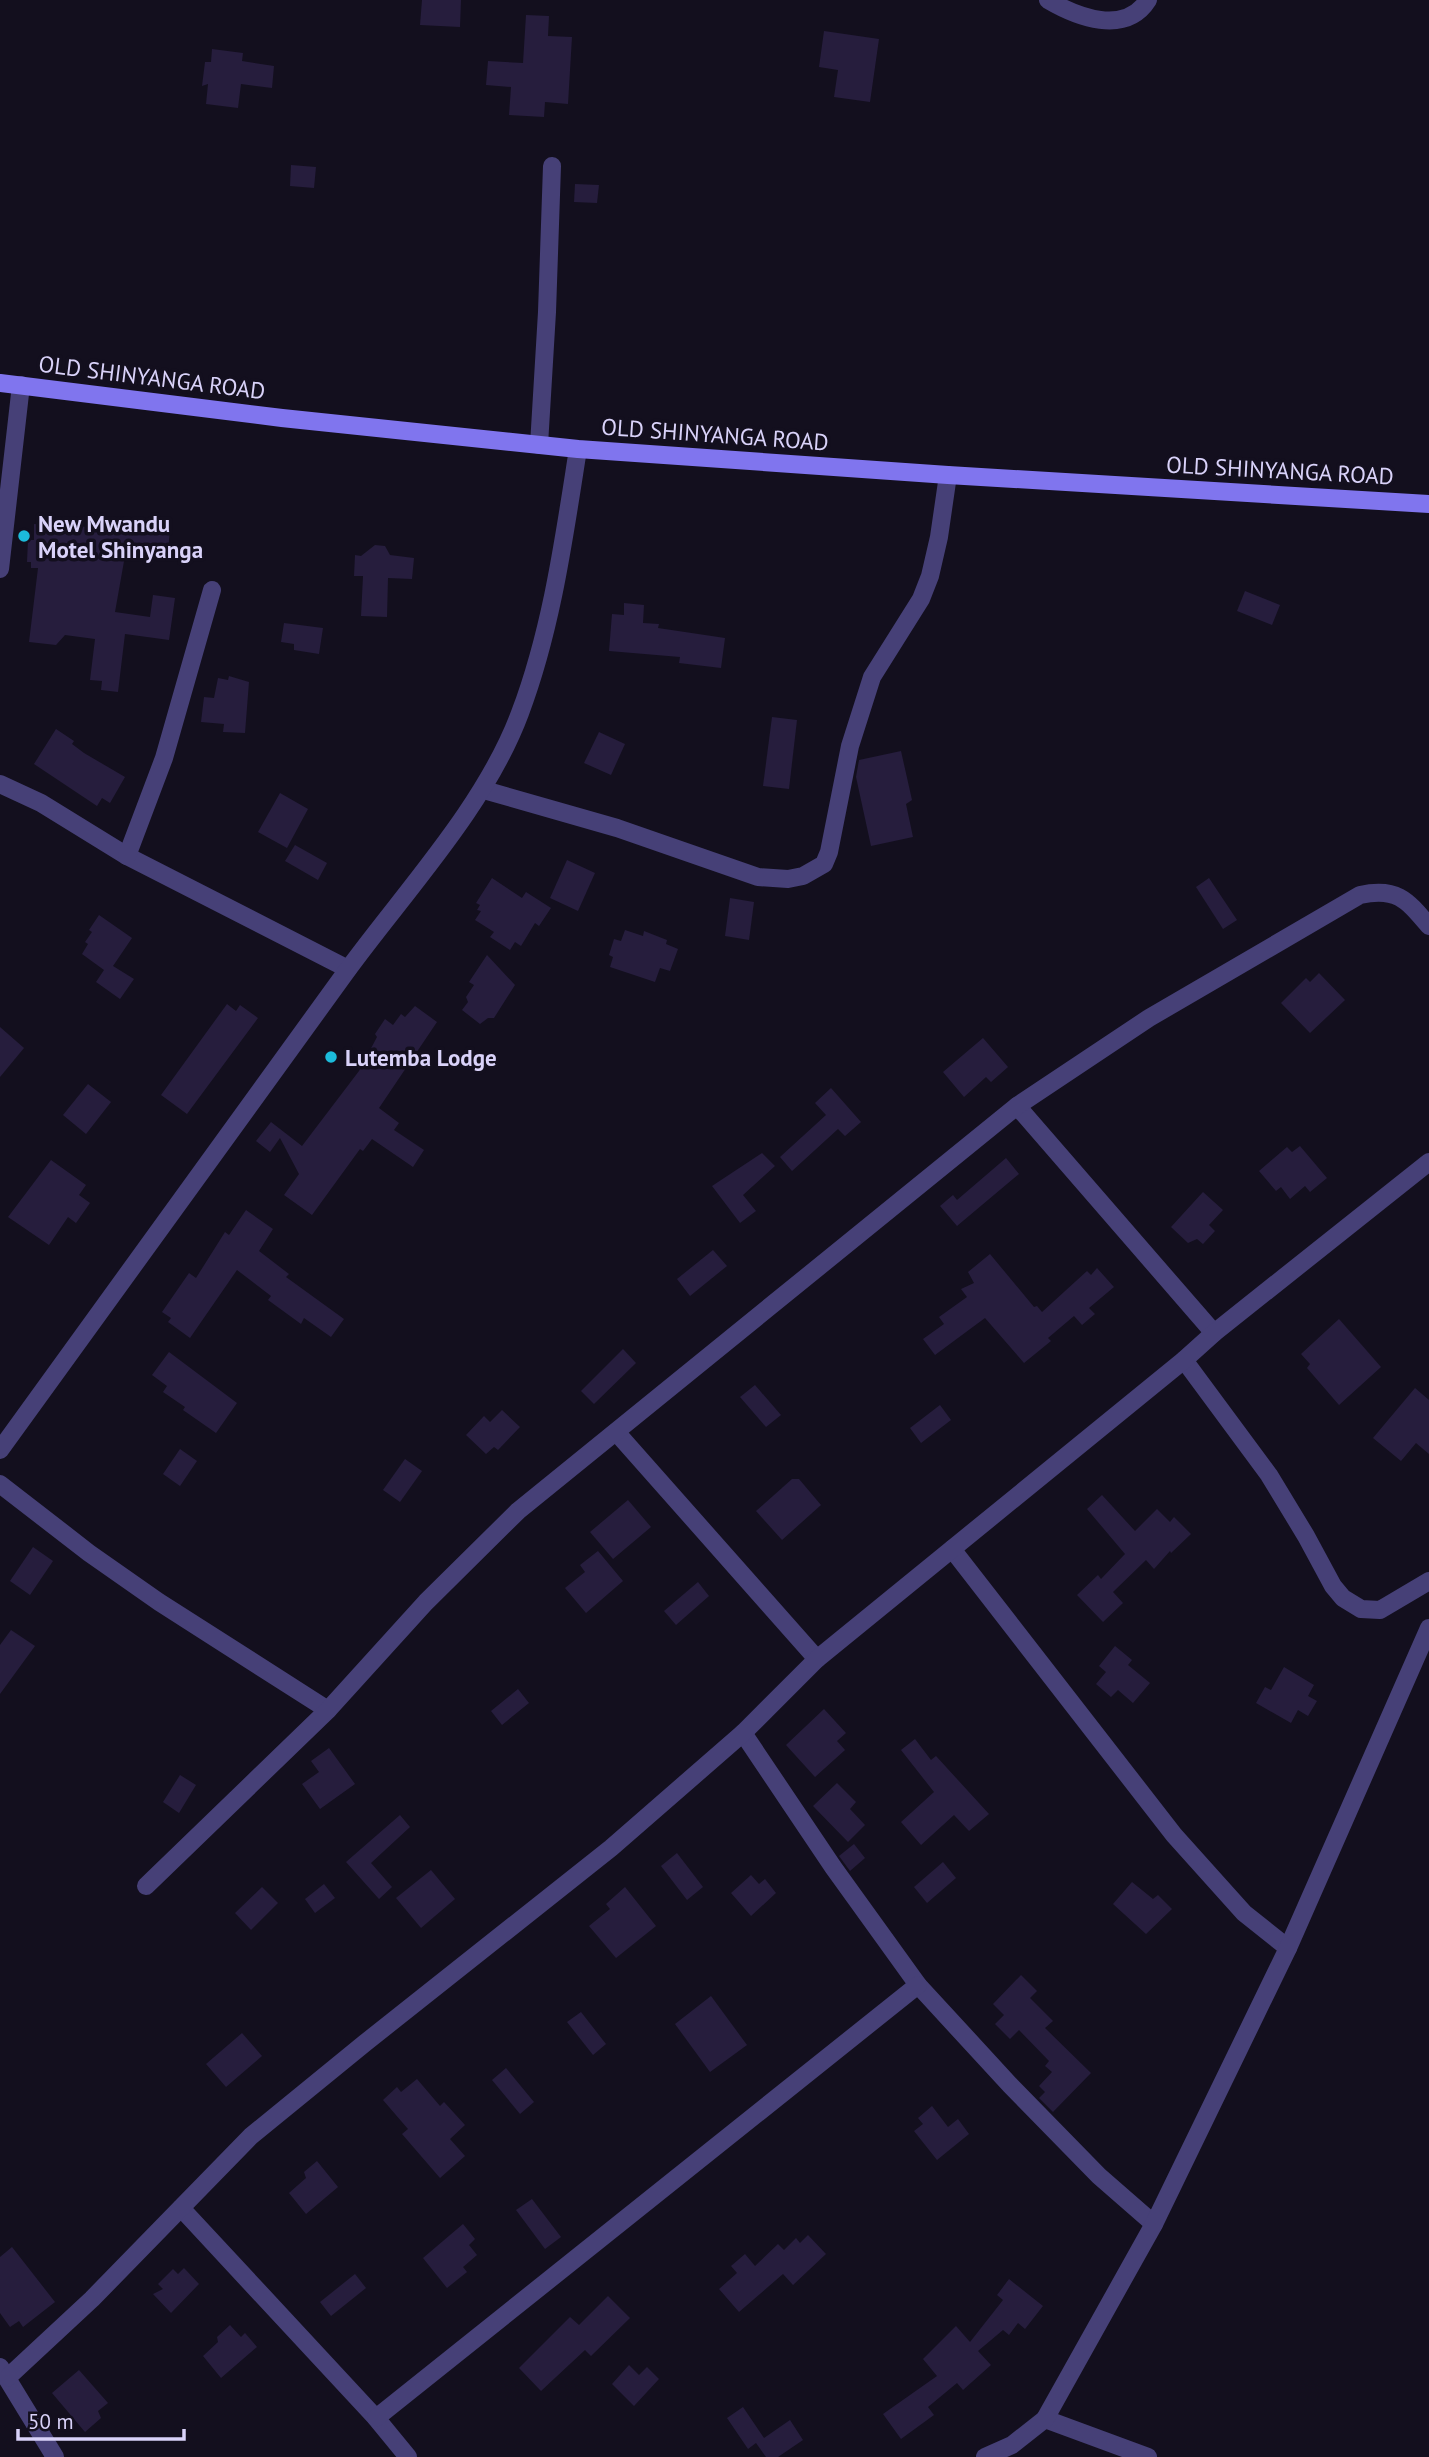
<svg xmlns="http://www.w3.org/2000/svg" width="1429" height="2457" font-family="'PT Sans',sans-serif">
  <rect width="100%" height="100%" fill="#130f1e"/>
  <!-- building -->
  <g fill="#261d3d">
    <path d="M422 0H461L460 27 420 25Z"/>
    <path d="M526 15 549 16 548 36 572 37 568 104 545 102 544 117 509 115 511 87 486 85 488 61 523 63Z"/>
    <path d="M824 31 879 39 870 102 834 97 838 70 819 67Z"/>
    <path d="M212 49 243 53 242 61 274 66 272 88 241 84 238 108 206 104 208 84 202 86 205 62H211Z"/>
    <path d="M291 165 316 167 314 188 290 186Z"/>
    <path d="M575 184 599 185 597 203 574 202Z"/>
    <path d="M34 524 108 528V524L170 528 168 553 126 550 115 612 150 617 153 595 175 598 169 640 125 634 118 692 101 690 102 681 90 680 95 639 65 635 56 645 29 642 38 568H31V562H27L28 540H34Z"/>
    <path d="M375 545 385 546 390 555 414 558 412 579 388 578 387 617 361 616 363 576H354L355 555 361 556Z"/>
    <path d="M1245 591 1280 605 1272 625 1237 611Z"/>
    <path d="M624 603 644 605 643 623 659 624 658 628 725 638 721 668 679 663 680 657 609 651 612 614 624 615Z"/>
    <path d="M284 623 323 628 319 654 294 650V644L281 642Z"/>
    <path d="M229 676 249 682 245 733 223 732 224 724 201 722 204 697 214 698 218 678 228 680Z"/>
    <path d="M772 717 797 720 789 789 763 786Z"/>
    <path d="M56 729 74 741 72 744 84 753 125 777 110 803 102 798 97 806 34 764Z"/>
    <path d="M599 732 625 744 611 775 584 763Z"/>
    <path d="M901 751 912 800 906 804 913 837 871 846 856 777 859 760Z"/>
    <path d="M280 793 308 809 287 848 258 832Z"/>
    <path d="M295 845 327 863 318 880 285 861Z"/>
    <path d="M567 860 595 873 578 911 550 898Z"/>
    <path d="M492 878 522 898 526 892 551 908 539 926 535 923 521 946 515 942 510 950 490 937 494 932 475 920 481 911 477 910 480 905 476 903Z"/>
    <path d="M1209 878 1237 920 1223 929 1196 887Z"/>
    <path d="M730 898 754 902 749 940 725 936Z"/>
    <path d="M99 915 132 938 113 966 134 979 120 999 96 982 104 970 82 954 88 944 85 942 92 932 89 930Z"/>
    <path d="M625 930 643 936 644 931 667 940 666 944 678 949 670 971 660 968 655 982 610 967 613 957 609 955 614 939 621 941Z"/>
    <path d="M487 955 515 985 494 1018H488L480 1024 462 1010 468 1002 466 997 474 985 469 982Z"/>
    <path d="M1319 973 1345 1000 1310 1033 1281 1003 1306 978 1310 982Z"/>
    <path d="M227 1004 236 1011 240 1005 258 1018 187 1114 161 1095Z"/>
    <path d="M415 1006 437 1022 379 1108 399 1123 394 1130 424 1150 413 1167 372 1139 363 1151 360 1149 312 1215 284 1195 299 1174 280 1138 270 1152 256 1141 271 1122 302 1146 359 1071 377 1037 375 1034 385 1019 393 1025 401 1014 405 1017Z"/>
    <path d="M0 1027 24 1048 0 1077Z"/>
    <path d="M983 1038 1008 1067 991 1082 986 1077 964 1097 943 1072Z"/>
    <path d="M88 1084 111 1102 86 1134 63 1115Z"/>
    <path d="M831 1088 861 1122 845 1136 838 1129 792 1171 780 1157 826 1115 815 1103Z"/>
    <path d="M1300 1146 1327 1178 1310 1192 1305 1186 1290 1199 1281 1187 1276 1191 1259 1171 1287 1147 1292 1152Z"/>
    <path d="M762 1153 775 1166 743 1195 756 1211 740 1223 712 1186Z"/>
    <path d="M1006 1158 1019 1174 957 1226 940 1206 953 1195 957 1200Z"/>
    <path d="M51 1160 86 1185 79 1195 90 1203 76 1223 68 1217 49 1245 8 1217Z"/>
    <path d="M1203 1192 1223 1210 1209 1225 1215 1231 1203 1244 1197 1239 1188 1243 1171 1227Z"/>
    <path d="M246 1210 273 1229 259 1251 289 1274 286 1277 344 1319 331 1337 304 1318 301 1324 268 1300 271 1296 237 1270 190 1338 168 1322 171 1318 162 1312 189 1273 196 1278 225 1232 229 1235Z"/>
    <path d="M713 1250 727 1266 690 1296 677 1279Z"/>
    <path d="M990 1254 1034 1307 1037 1306 1042 1312 1087 1271 1091 1275 1097 1268 1114 1287 1089 1308 1095 1314 1082 1325 1074 1316 1048 1338 1051 1341 1024 1363 985 1318 935 1355 923 1339 944 1324 939 1317 967 1297 961 1289 974 1283 968 1272Z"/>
    <path d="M1339 1319 1381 1367 1339 1405 1307 1368 1310 1364 1301 1354Z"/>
    <path d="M623 1349 636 1363 594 1404 581 1391Z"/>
    <path d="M169 1352 237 1403 216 1433 183 1410 185 1407 163 1392 167 1386 152 1375Z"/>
    <path d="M755 1385 781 1415 766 1427 740 1397Z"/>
    <path d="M1415 1388 1429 1400V1454L1416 1443 1401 1461 1373 1438Z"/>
    <path d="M940 1405 951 1420 921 1443 910 1428Z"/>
    <path d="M502 1410 520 1427 498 1450 494 1447 486 1454 466 1435 484 1416 490 1422Z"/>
    <path d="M180 1449 197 1461 180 1486 163 1474Z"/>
    <path d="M405 1459 422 1471 400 1502 383 1490Z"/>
    <path d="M792 1479H799L821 1505 782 1540 756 1511Z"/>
    <path d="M1102 1495 1135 1531 1157 1509 1170 1522 1174 1517 1191 1534 1171 1553 1170 1551 1154 1569 1146 1560 1113 1592 1123 1603 1103 1622 1077 1595 1098 1575 1101 1579 1125 1554 1087 1509Z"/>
    <path d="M628 1500 651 1527 613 1559 590 1532Z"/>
    <path d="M33 1547 53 1561 30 1595 10 1581Z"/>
    <path d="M598 1551 623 1581 586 1613 565 1588 585 1572 580 1565Z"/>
    <path d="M698 1582 709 1596 676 1625 664 1611Z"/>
    <path d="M11 1630 35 1646 0 1694V1645Z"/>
    <path d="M1115 1646 1132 1660 1128 1665 1150 1683 1133 1703 1118 1690 1111 1697 1096 1684 1106 1672 1099 1666Z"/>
    <path d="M1284 1667 1314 1685 1308 1696 1317 1701 1308 1716 1298 1710 1291 1723 1256 1703 1265 1687 1271 1690Z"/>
    <path d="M518 1689 529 1703 502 1725 491 1711Z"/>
    <path d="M824 1709 846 1733 837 1741 845 1750 815 1777 786 1745Z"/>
    <path d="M915 1739 931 1760 936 1756 989 1814 969 1831 954 1815 921 1845 901 1822 934 1792 901 1750Z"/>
    <path d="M329 1748 355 1784 320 1809 302 1784 319 1772 311 1761Z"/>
    <path d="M180 1775 196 1785 179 1813 163 1802Z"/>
    <path d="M837 1783 856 1802 850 1809 865 1825 848 1842 813 1806Z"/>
    <path d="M400 1815 410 1827 371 1863 392 1887 379 1899 346 1862Z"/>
    <path d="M854 1844 865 1858 850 1871 839 1856Z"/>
    <path d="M677 1853 703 1887 687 1900 661 1866Z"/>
    <path d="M943 1862 956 1878 927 1903 914 1887Z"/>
    <path d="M431 1870 455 1899 421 1928 396 1898Z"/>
    <path d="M751 1875 759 1884 765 1879 776 1893 751 1916 731 1893Z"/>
    <path d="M1132 1882 1153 1899 1158 1895 1172 1909 1146 1934 1113 1904Z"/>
    <path d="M324 1884 335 1898 315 1913 305 1899Z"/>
    <path d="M262 1887 278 1903 251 1930 235 1913Z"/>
    <path d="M625 1887 656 1926 616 1958 589 1926 610 1909 606 1904Z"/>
    <path d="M1021 1975 1037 1991 1030 1998 1053 2021 1045 2028 1091 2073 1053 2112 1039 2098 1045 2092 1039 2086 1052 2072 1045 2066 1049 2061 1019 2030 1010 2039 995 2024 1004 2015 993 2004Z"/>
    <path d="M711 1996 747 2045 710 2072 675 2024Z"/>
    <path d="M581 2012 606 2044 593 2055 567 2022Z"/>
    <path d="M242 2033 262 2056 226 2087 206 2064Z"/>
    <path d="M506 2068 534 2102 520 2114 492 2080Z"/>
    <path d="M417 2079 440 2106 444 2102 465 2125 450 2139 465 2156 440 2178 402 2134 408 2129 383 2100 397 2087 401 2092Z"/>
    <path d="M932 2106 948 2127 958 2119 969 2134 937 2160 914 2131 923 2124 918 2118Z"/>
    <path d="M317 2161 338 2187 306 2214 289 2193 306 2178 304 2172Z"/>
    <path d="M532 2199 561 2237 545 2249 516 2210Z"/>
    <path d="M463 2224 475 2239 469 2245 477 2255 463 2267 467 2272 447 2288 423 2258Z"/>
    <path d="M808 2235 826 2254 793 2285 783 2274 739 2312 719 2289 737 2273 731 2266 745 2254 755 2266 778 2244 784 2250 796 2238 800 2243Z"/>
    <path d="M12 2247 55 2302 23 2327 19 2321 10 2327 0 2313V2257Z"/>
    <path d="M184 2268 199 2284 171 2313 153 2294 163 2289 158 2284 173 2269 178 2274Z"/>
    <path d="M355 2274 366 2288 331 2316 320 2302Z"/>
    <path d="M1009 2279 1043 2306 1025 2329 1018 2323 1009 2335 1003 2330 978 2351 991 2365 963 2390 957 2383 928 2407 934 2415 901 2439 883 2414 937 2376 923 2359 956 2326 970 2342 1003 2300 997 2295Z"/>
    <path d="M608 2296 630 2318 591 2356 585 2350 541 2391 519 2368 570 2317 579 2325Z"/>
    <path d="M230 2325 241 2337 245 2333 257 2347 221 2378 203 2356 218 2342 217 2337Z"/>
    <path d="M629 2365 639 2375 647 2367 659 2379 634 2406 612 2384Z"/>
    <path d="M79 2370 108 2403 98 2411 101 2418 85 2432 52 2393Z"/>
    <path d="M743 2407 764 2438 790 2420 803 2440 778 2457H766L756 2443 748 2449 727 2418Z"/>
  </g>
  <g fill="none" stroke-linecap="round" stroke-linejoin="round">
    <!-- minor -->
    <g stroke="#464077" stroke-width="18">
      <path d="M1048 0C1077 17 1125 36 1148 0"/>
      <path d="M539 445 547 312 552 166"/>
      <path d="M0 569 21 385"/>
      <path d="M0 784 41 803 127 856 348 969"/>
      <path d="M484 790 617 828 758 877 788 879 803 876 824 864 829 852 850 746 872 677 921 599 930 576 939 537 948 475"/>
      <path d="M127 856 164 758 212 590"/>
      <path d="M1017 1106 1214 1333"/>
      <path d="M1184 1360 1269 1475 1306 1536 1333 1586 1343 1598 1361 1609 1380 1610 1429 1581"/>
      <path d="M617 1433 817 1659"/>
      <path d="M0 1450C115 1290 230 1130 346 972 405 891 485 807 520 713 552 628 564 538 578 449"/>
      <path d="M0 1484 89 1553 159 1602 328 1710"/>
      <path d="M952 1549 1174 1835 1244 1913 1288 1948"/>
      <path d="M743 1733 833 1867 918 1985 1010 2085 1099 2176 1154 2224"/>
      <path d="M146 1886 328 1710 426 1602 518 1511 1017 1106 1149 1018 1360 895C1397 887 1407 900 1429 926"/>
      <path d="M181 2208 376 2418 408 2457"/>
      <path d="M0 2367 55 2457"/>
      <path d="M7 2378 92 2299 251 2136 365 2043 611 1848 743 1733 817 1659 1184 1360 1214 1333 1429 1162"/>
      <path d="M376 2418 918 1985"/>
      <path d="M1045 2419 1148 2457"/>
      <path d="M985 2457 1012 2445 1045 2419 1154 2224 1288 1948 1429 1628"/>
    </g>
    <!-- secondary -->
    <path stroke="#8075ee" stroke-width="18" d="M0 383 282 418 578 449 948 475 1429 504"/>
  </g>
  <!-- markers -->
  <g fill="#1cbbdb" stroke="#130f1e" stroke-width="2.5">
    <circle cx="24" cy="536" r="7"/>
    <circle cx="331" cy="1057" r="7"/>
  </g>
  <g text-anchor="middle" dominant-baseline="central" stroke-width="7" stroke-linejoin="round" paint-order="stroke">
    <!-- street labels -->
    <g font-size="23" fill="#d9d2f9" stroke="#130f1e">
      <text transform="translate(152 377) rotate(7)">OLD SHINYANGA ROAD</text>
      <text transform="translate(715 434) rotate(4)">OLD SHINYANGA ROAD</text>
      <text transform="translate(1280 470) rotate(3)">OLD SHINYANGA ROAD</text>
    </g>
    <!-- poi labels -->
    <g font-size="23" font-weight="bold" fill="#d9d2f9" stroke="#130f1e" text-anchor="start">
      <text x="38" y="523">New Mwandu<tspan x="38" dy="26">Motel Shinyanga</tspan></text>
      <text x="345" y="1057">Lutemba Lodge</text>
    </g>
  </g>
  <!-- scale -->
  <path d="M18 2429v10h166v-10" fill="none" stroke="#d9d2f9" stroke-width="3.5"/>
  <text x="28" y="2429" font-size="21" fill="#d9d2f9" stroke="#130f1e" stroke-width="5" paint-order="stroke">50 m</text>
</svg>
